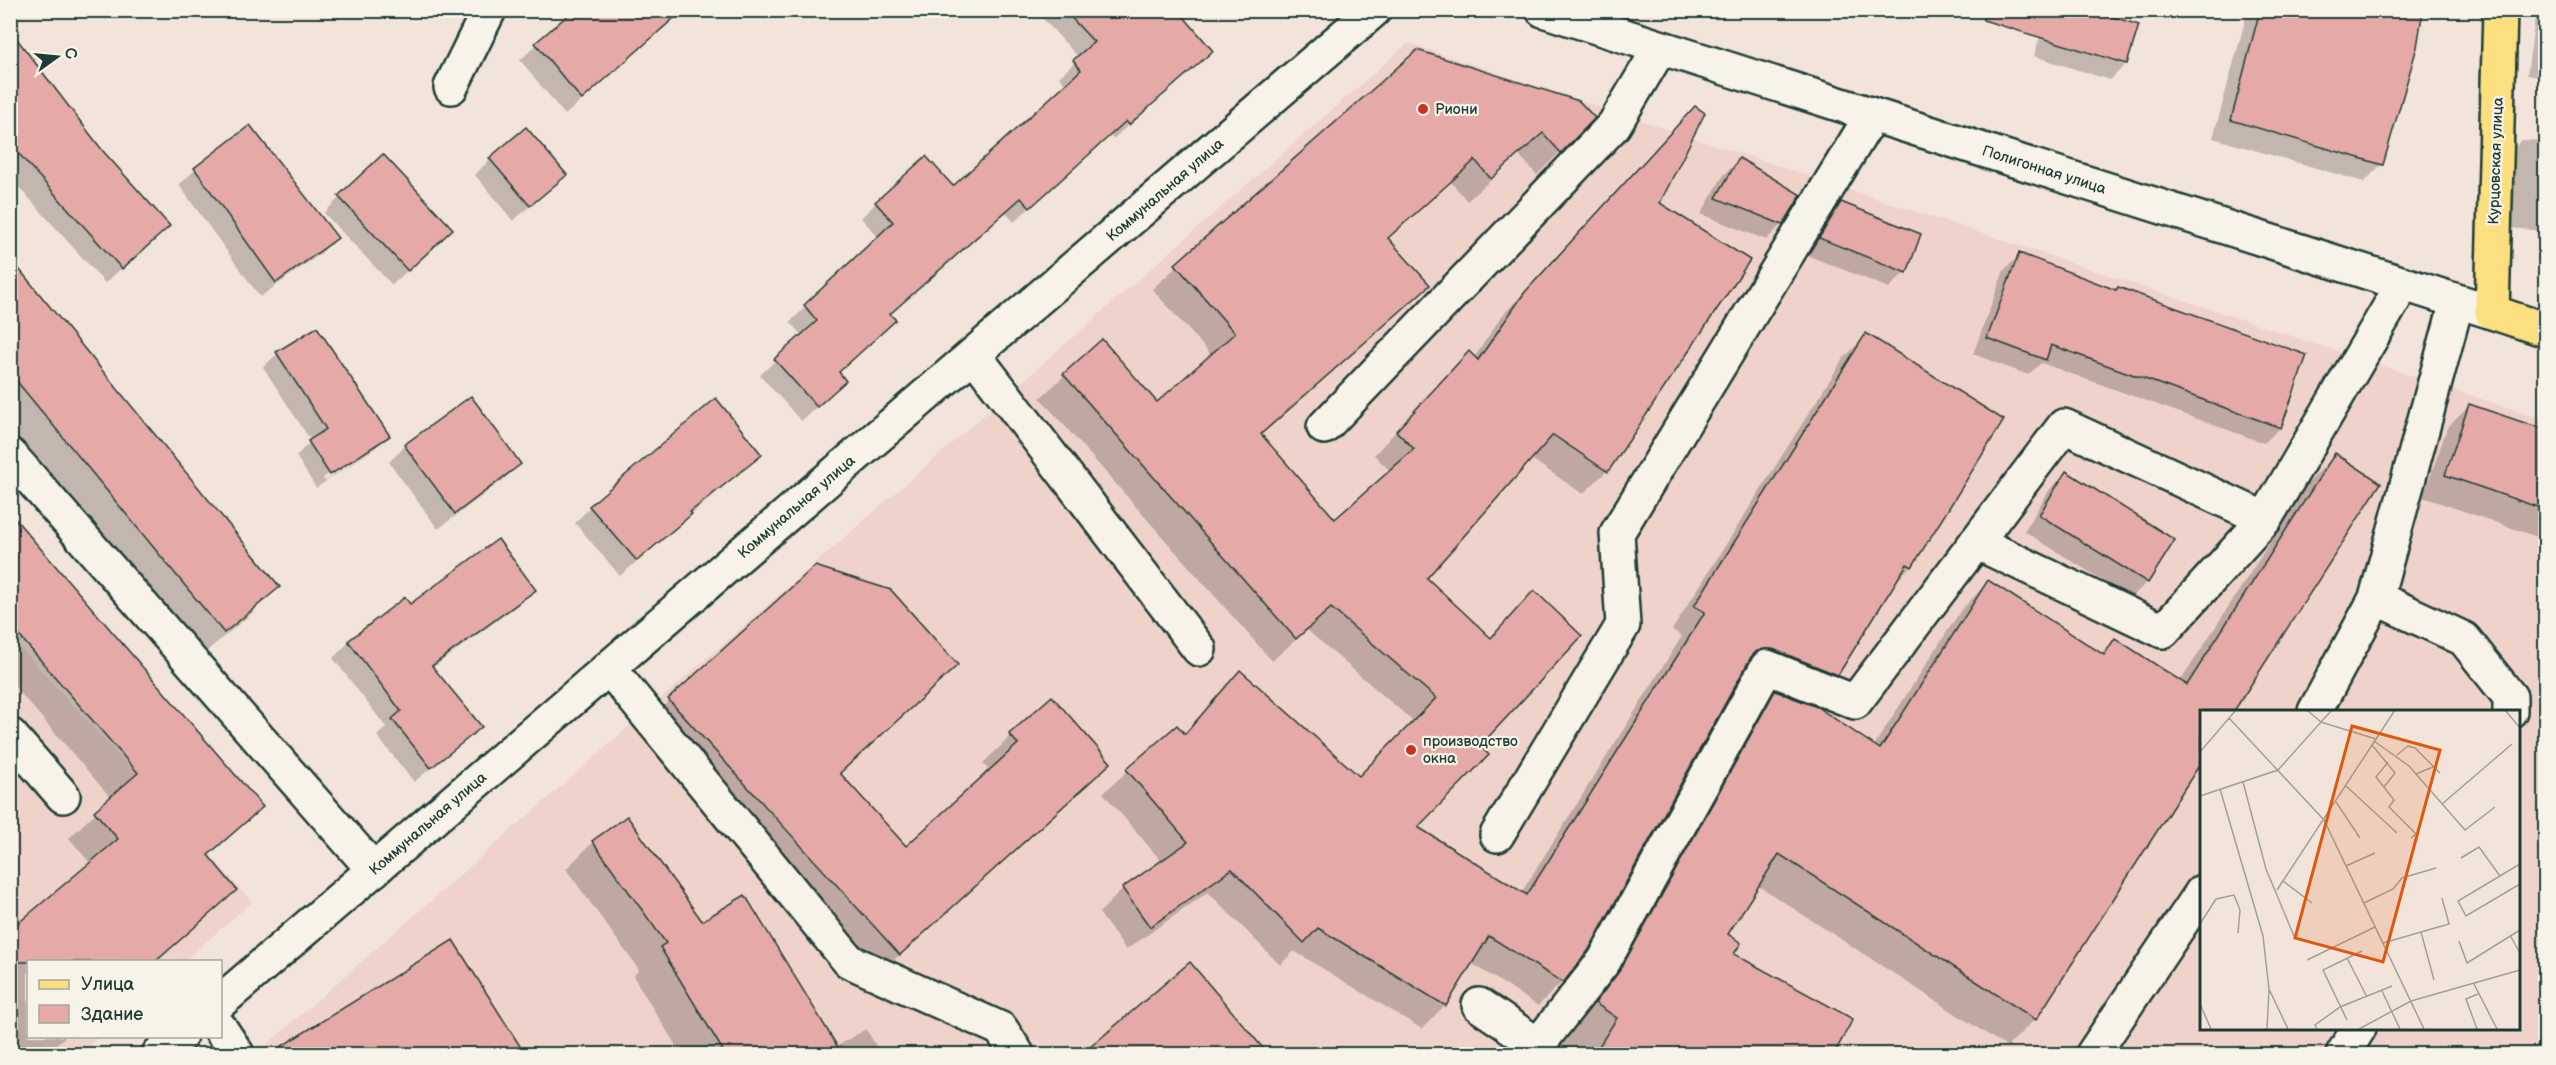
<svg xmlns="http://www.w3.org/2000/svg" width="2556" height="1065" font-family="'Balsamiq Sans',sans-serif">
  <rect width="100%" height="100%" fill="#f3e4db"/>
  <filter id="ink" filterUnits="userSpaceOnUse"><feTurbulence type="fractalNoise" baseFrequency=".0167" numOctaves="2"/><feDisplacementMap in="SourceGraphic" scale="12" xChannelSelector="R" yChannelSelector="G"/><feConvolveMatrix kernelMatrix="1 2 1 2 8 2 1 2 1" color-interpolation-filters="sRGB"/></filter>
  <g filter="url(#ink)">
    <!-- built -->
    <g fill="#efd3cb" fill-rule="evenodd">
      <path d="M1408 43 2545 420V1054H256ZM2202 711H2518V1028H2202Z"/>
      <path d="M10 636 252 902 184 961 28 962V1036L99 1037 79 1054H11Z"/>
    </g>
    <!-- shadow -->
    <g fill="#0003" fill-rule="evenodd">
      <path d="M576 10 668 24 565 115 520 60Z"/>
      <path d="M1035 10H1176L1211 51 1113 139 1110 135 1014 222 1005 212 889 315 837 373 829 396 801 421 760 375 802 336 790 322 879 238 861 218 876 203 953 188 1066 85 1059 77 1079 58Z"/>
      <path d="M2248 10H2422L2382 164 2364 182 2213 138Z"/>
      <path d="M2536 10H2546V78L2527 75Z"/>
      <path d="M2045 19 2126 64 2110 80 2034 56Z"/>
      <path d="M10 39 152 241 105 283 10 177Z"/>
      <path d="M1417 52 1578 102 1560 152 1537 175 1519 155 1467 201 1451 182 1387 239 1428 285 1261 435 1335 521 1391 472 1374 455 1446 377 1474 358 1501 317 1672 132 1607 471 1583 494 1530 458 1425 578 1489 639 1534 592 1478 746 1416 827 1521 893 1682 636 1672 630 1843 359 1866 335 1911 566 1894 583 1837 674 1813 698 1749 672 1741 673 1587 950 1562 982 1538 1006 1471 963 1445 1005 1422 1029 1294 951 1280 965 1208 892 1126 950 1099 913 1123 889 1162 862 1103 793 1177 727 1183 734 1240 672 1359 778 1414 722 1307 630 1272 661 1040 398 1102 341 1157 404 1212 356 1152 289Z"/>
      <path d="M250 127 336 238 320 254 260 297 179 185 195 170Z"/>
      <path d="M2522 140 2546 141V231L2509 228 2514 148Z"/>
      <path d="M490 159 565 175 513 221 475 175Z"/>
      <path d="M1739 160 1782 224 1766 240 1701 214 1723 176Z"/>
      <path d="M340 197 435 245 392 285 324 213Z"/>
      <path d="M1841 204 1905 272 1889 288 1804 254 1825 220Z"/>
      <path d="M2020 255 2280 428 2264 443 2041 363 2028 375 1973 354 2004 270Z"/>
      <path d="M10 260 278 587 251 614 196 660 10 434Z"/>
      <path d="M316 329 388 436 374 449 316 488 296 456 311 441 263 367 277 354ZM374 444V448L325 481 323 478Z"/>
      <path d="M2470 405 2546 432V540L2423 497 2447 428Z"/>
      <path d="M405 446 519 464 503 480 438 529 389 462Z"/>
      <path d="M760 455 620 576 575 523 590 507Z"/>
      <path d="M2335 455 2232 711H2202V758L2035 1019 2007 1047 1757 885 1726 935 1732 954 1851 1020 1832 1054H1550L1748 720 1776 692 1873 747 1961 610 1988 582 2101 655 2115 640 2180 682 2308 483Z"/>
      <path d="M2066 473 2147 582 2131 598 2024 531 2050 489Z"/>
      <path d="M10 515 261 807 208 857 235 890 155 962H28V1036H66L45 1054H10V907L23 922 91 864 69 838 111 798 10 681Z"/>
      <path d="M534 589 518 605 432 668 480 727 414 782 377 736 386 727 333 658 349 642 410 606Z"/>
      <path d="M956 665 839 774 906 848 990 772 983 763 1011 736 1109 763 871 981 642 727 670 700Z"/>
      <path d="M593 842 702 923 836 1047 866 1029 881 1054H681L633 976 639 970 566 869Z"/>
      <path d="M452 942 523 1054H282L298 1039Z"/>
      <path d="M1189 964 1266 1054H1084Z"/>
    </g>
    <!-- building -->
    <g fill="#e5aaa7" stroke="#1f3d34" stroke-width="1.5">
      <path d="M574 10H683L582 100 535 43Z"/>
      <path d="M1064 10H1178L1213 51 1129 125 1126 121 1030 208 1021 198 890 314 896 320 839 372 846 381 817 407 774 359 817 321 804 305 893 222 875 202 926 156 953 186 1081 70 1073 60 1094 42Z"/>
      <path d="M1984 10H2091L2139 25 2127 64 1983 20Z"/>
      <path d="M2260 10H2423L2417 47 2383 165 2231 120Z"/>
      <path d="M10 30 103 151 170 226 122 269 10 144Z"/>
      <path d="M1417 50 1579 101 1595 118 1561 153 1543 133 1491 179 1475 160 1388 238 1430 285 1261 434 1335 519 1414 449 1396 431 1469 351 1478 360 1525 292 1695 106 1705 113 1660 203 1750 260 1608 472 1553 435 1427 578 1491 638 1534 590 1582 636 1480 746 1489 755 1418 827 1527 895 1705 612 1694 606 1866 333 2004 420 1912 567 1907 564 1838 675 1773 649 1757 651 1751 657 1588 951 1563 983 1489 936 1446 1006 1318 928 1304 943 1232 869 1150 927 1122 888 1188 842 1126 769 1177 725 1185 734 1240 670 1359 776 1436 698 1331 608 1296 639 1063 374 1102 339 1157 402 1235 333 1175 264Z"/>
      <path d="M250 125 338 238 276 283 194 168Z"/>
      <path d="M526 127 567 175 530 206 489 158Z"/>
      <path d="M383 154 453 229 408 271 338 196Z"/>
      <path d="M1739 158 1801 195 1783 225 1716 198Z"/>
      <path d="M1841 202 1921 234 1907 273 1819 238Z"/>
      <path d="M2019 253 2116 290 2118 287 2307 355 2281 428 2051 345 2046 360 1987 338Z"/>
      <path d="M10 258 280 587 224 633 10 373Z"/>
      <path d="M317 327 390 436 330 475 308 441 326 429 276 352Z"/>
      <path d="M471 396 521 464 455 514 404 445Z"/>
      <path d="M716 398 762 455 690 512 692 514 637 561 589 506Z"/>
      <path d="M2469 404 2546 430V510L2445 475Z"/>
      <path d="M2335 453 2381 483 2234 711H2202V761L2036 1020 1779 854 1728 934 1741 943 1734 954 1853 1019 1834 1054H1594L1617 1018 1595 1003 1620 970 1775 691 1817 707 1880 749 1988 580 2104 655 2115 638 2187 685Z"/>
      <path d="M2066 471 2175 540 2148 583 2039 515Z"/>
      <path d="M10 513 263 807 208 855 237 890 155 962H10V930L118 839 94 811 138 773 10 625Z"/>
      <path d="M498 539 536 590 432 666 482 727 431 768 392 719 401 711 348 641 405 597 410 604Z"/>
      <path d="M815 566 891 590 958 665 840 773 906 846 1018 744 1009 734 1052 696 1111 763 900 955 668 699Z"/>
      <path d="M627 816 702 921 745 895 842 1054H725L660 947 666 943 592 841Z"/>
      <path d="M453 940 525 1054H269Z"/>
      <path d="M1190 962 1268 1054H1082Z"/>
    </g>
    <g fill="none" stroke-linecap="round" stroke-linejoin="round">
      <!-- minor casing -->
      <g stroke="#1f3d34" stroke-width="38">
        <g id="minor">
          <path id="s1" d="M1543 10 2492 312"/>
          <path d="M451 87 489 10"/>
          <path d="M974 355 1199 649"/>
          <path d="M1324 427 1614 125 1660 48"/>
          <path d="M10 455 374 870"/>
          <path d="M1976 542 2163 631 2265 519 2403 284"/>
          <path d="M2376 598 2464 639 2510 697V711"/>
          <path d="M609 668 849 961 1001 1029 1017 1054"/>
          <path d="M2315 711 2376 598 2457 302"/>
          <path d="M10 735 63 796"/>
          <path d="M1497 835 1623 625 1617 533 1872 115"/>
          <path id="s2" d="M220 1002 1374 10"/>
          <path d="M1479 1005 1538 1045 1604 961 1767 667 1855 702 2064 426 2265 519"/>
          <path d="M220 1028 237 1054"/>
          <path d="M159 1054 180 1036"/>
          <path d="M2093 1054 2202 892"/>
          <path d="M2343 1054 2359 1028"/>
        </g>
      </g>
      <!-- major casing -->
      <g stroke="#1f3d34" stroke-width="38">
        <path id="major" d="M2500 10 2492 312 2546 330"/>
      </g>
      <!-- minor -->
      <use href="#minor" stroke="#f7f3e8" stroke-width="33"/>
      <!-- major -->
      <use href="#major" stroke="#fce080" stroke-width="33"/>
    </g>
  </g>
  <!-- markers -->
  <g fill="#c8321e" stroke="#f7f3e8" stroke-width="2">
    <circle cx="1423" cy="109" r="6"/>
    <circle cx="1411" cy="750" r="6"/>
  </g>
  <g text-anchor="middle" dominant-baseline="central" stroke-width="4.5" stroke-linejoin="round" paint-order="stroke">
    <!-- poi labels -->
    <g font-size="15" fill="#1f3d34" stroke="#f7f3e8" text-anchor="start">
      <text x="1435" y="109">Риони</text>
      <text x="1423" y="741">производство<tspan x="1423" dy="17">окна</tspan></text>
    </g>
    <!-- street labels -->
    <g font-size="15" fill="#1f3d34" stroke="#f7f3e8">
      <text transform="translate(2496 161) rotate(-88)">Курцовская улица</text>
      <text stroke="none"><textPath href="#s1" startOffset="526">Полигонная улица</textPath></text>
      <text stroke="none"><textPath href="#s2" startOffset="1246">Коммунальная улица</textPath></text>
      <text stroke="none"><textPath href="#s2" startOffset="760">Коммунальная улица</textPath></text>
      <text stroke="none"><textPath href="#s2" startOffset="274">Коммунальная улица</textPath></text>
    </g>
  </g>
  <!-- overview -->
  <g transform="translate(2200 710)">
    <rect width="320" height="320" fill="#f3e4db"/>
    <path fill="none" stroke="#9ea198" stroke-width="1.5" d="M107 0 121 12 132 0M305 0 320 18M29 8 124 110 224 319M174 31 209 56 265 120 295 97M172 35 195 63 184 77M0 42 36 0M197 45 208 36 215 38 240 63M188 52 176 67 194 90 189 97 216 124 211 128M216 64 233 57M43 72 66 159 94 226M146 76 197 123M20 79 63 226 69 279 88 319M0 86 78 60 121 12 176 29 195 0M136 92 160 128M242 94 312 34M261 148 279 137 300 166M320 154 258 191 266 206 320 174M146 156 175 143M83 171 112 193M77 180 176 29M164 193 193 179 202 168 236 158M0 214 16 189 34 185 40 200 38 223M221 222 234 270M310 225 320 243M259 231 267 253 320 220M183 233 249 214 242 188M147 248 167 287M107 250 175 217M274 274 297 319M182 281 200 319M0 294 11 319M147 310 123 260 162 241M67 319 69 280M117 319 115 315 140 297 192 276M159 319 211 291 320 260M277 319 266 289 278 284"/>
    <path fill="#de580e" fill-opacity="0.15" stroke="#de580e" stroke-width="3" d="M152 16 240 40 183 252 95 228Z"/>
    <rect width="320" height="320" fill="none" stroke="#1f3d34" stroke-width="3"/>
  </g>
  <!-- margin -->
  <rect width="2556" height="1065" fill="none" stroke="#f7f3e8" stroke-width="36"/>
  <rect x="18" y="18" width="2520" height="1029" fill="none" stroke="#1f3d34" stroke-width="2" filter="url(#ink)"/>
  <!-- legend -->
  <rect x="27" y="960" width="195" height="78" fill="#f7f3e8" stroke="#a1aaa0" stroke-width="1.5"/>
  <rect x="39" y="980" width="30" height="9" fill="#fce080" stroke="#a1aaa0" stroke-width="1.5"/>
  <text x="81" y="990" font-size="18" fill="#1f3d34">Улица</text>
  <rect x="39" y="1005" width="30" height="18" fill="#e5aaa7" stroke="#a1aaa0" stroke-width="1.5"/>
  <text x="81" y="1020" font-size="18" fill="#1f3d34">Здание</text>
  <!-- north arrow -->
  <g transform="translate(57 57) rotate(75)" stroke="#f7f3e8" stroke-width="4.5" paint-order="stroke">
  <path d="M0-4.5L10 22L0 15L-10 22Z" fill="#1f3d34"/>
  <text y="-9" font-size="16" font-weight="bold" text-anchor="middle" fill="#1f3d34">С</text>
  </g>
</svg>
